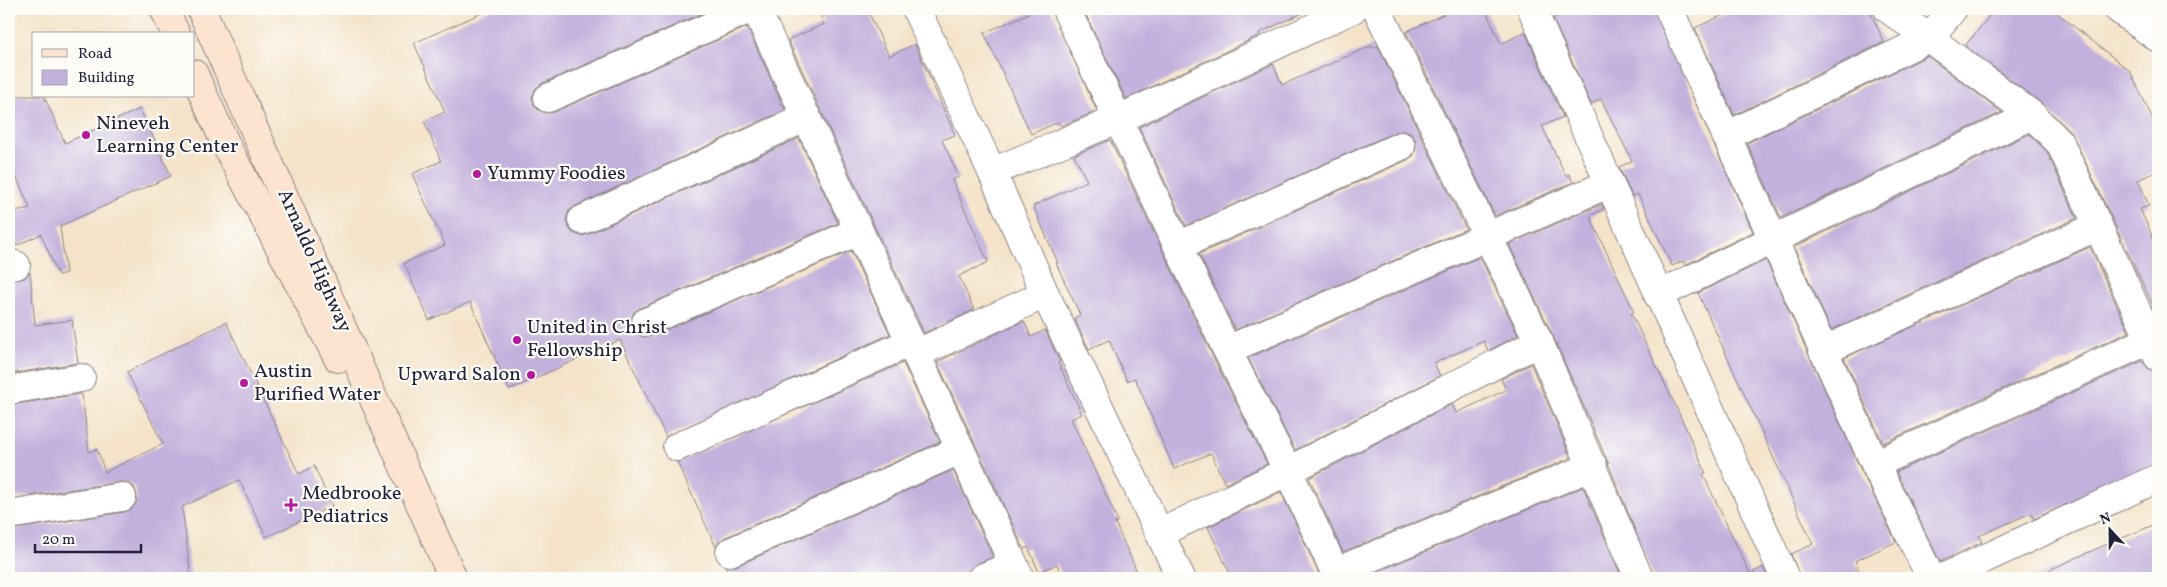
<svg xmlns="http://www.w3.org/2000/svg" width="2167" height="587" font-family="Vollkorn,serif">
  <rect width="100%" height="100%" fill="#fdfcf7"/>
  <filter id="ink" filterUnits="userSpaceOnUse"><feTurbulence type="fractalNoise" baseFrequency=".02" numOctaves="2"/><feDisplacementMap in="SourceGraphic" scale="10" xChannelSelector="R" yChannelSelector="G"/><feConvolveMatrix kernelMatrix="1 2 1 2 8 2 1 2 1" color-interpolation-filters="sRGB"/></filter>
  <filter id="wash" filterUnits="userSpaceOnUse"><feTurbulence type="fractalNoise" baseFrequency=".0096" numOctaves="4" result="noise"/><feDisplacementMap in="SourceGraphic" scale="20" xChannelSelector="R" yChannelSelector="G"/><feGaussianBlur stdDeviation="1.12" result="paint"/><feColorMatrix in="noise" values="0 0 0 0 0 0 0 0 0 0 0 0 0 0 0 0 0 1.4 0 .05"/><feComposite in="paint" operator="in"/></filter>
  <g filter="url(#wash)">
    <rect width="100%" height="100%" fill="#f4e3c9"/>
    <g id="blocks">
      <!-- building -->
      <g fill="#c2b1dd">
        <path d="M491 9H712L541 84 535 89 532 97 534 105 538 110 546 113 554 112 747 27 785 110 576 206 569 211 566 219 568 227 573 233 581 236 588 234 799 138 838 223 640 308 634 312 631 320 632 328 636 334 644 337 652 336 851 251 890 334 666 437 620 340 509 390 470 302 429 320 404 263 445 245 412 174 441 161 424 121 445 112 414 43Z"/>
        <path d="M818 9H867L889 56 915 44 955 135 942 140 959 177 952 180 988 262 959 276 974 310 924 333 788 40 824 24Z"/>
        <path d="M1038 9H1051L1097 111 1061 126 1058 122 1031 134 984 33Z"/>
        <path d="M1083 9H1311L1259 33 1260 35 1126 99Z"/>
        <path d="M1454 9H1485L1501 44 1525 32 1563 117 1542 126 1566 176 1569 174 1573 182 1495 216 1406 32Z"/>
        <path d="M1552 9H1654L1753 232 1685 265 1683 261 1672 266 1638 194 1632 196 1619 167 1632 161 1601 99 1591 104 1553 19 1556 17Z"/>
        <path d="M1736 9H1869L1884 42 1734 115 1695 28Z"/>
        <path d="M1995 9H2052L2130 71 2158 130V171L2138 180 2149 206 2140 209 2158 249V316L2071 132 2041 103 1965 46Z"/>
        <path d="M1371 46 1372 48 1378 46 1466 229 1235 330 1199 254 1407 160 1413 156 1416 148 1415 139 1410 133 1403 131 1395 132 1186 226 1139 127 1273 64 1282 85Z"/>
        <path d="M1927 56 2002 112 1781 218 1747 143Z"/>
        <path d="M9 96H44L65 143 140 109 171 176 60 226 66 273 58 275 41 234 9 249V212L30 208 9 160Z"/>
        <path d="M2029 134 2047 152 2077 218 1831 330 1794 247Z"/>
        <path d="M1110 140 1213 357 1267 464 1225 484 1211 453 1174 469 1135 378 1127 381 1109 340 1089 349 1074 318 1080 315 1056 263H1058L1033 206 1087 181 1074 155Z"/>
        <path d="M1602 204 1604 209 1590 216 1634 312 1631 313 1678 411 1706 473 1703 474 1750 574 1763 567 1768 578H1654L1607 460 1553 336 1509 244Z"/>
        <path d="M2090 247 2129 332 1883 443 1844 358Z"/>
        <path d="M1480 257 1518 335 1488 351 1484 341 1434 363 1440 376 1295 450 1248 358Z"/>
        <path d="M1766 260 1861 470 1896 542 1855 561 1862 578H1800L1791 554 1813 544 1698 293Z"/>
        <path d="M30 272 35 325 72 320 78 363 9 374V281L25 278Z"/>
        <path d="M1024 321 1031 337 1045 330 1060 362H1058L1082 414 1071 419 1118 521 1115 523 1140 578H1063L1057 564 1039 572 1028 547 1024 549 937 362Z"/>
        <path d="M226 322 299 474 314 466 332 506 266 537 239 480 182 507 191 578H9V530L124 512 132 509 136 503 137 495 134 487 127 482H120L9 499V405L82 394 89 452 97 449 105 472 163 444 127 372Z"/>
        <path d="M2142 361 2149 369 2158 372V463L2034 519 2031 513 1979 536 1982 542 1940 562 1896 472Z"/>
        <path d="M903 363 940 442 724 538 716 547 677 462Z"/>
        <path d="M1531 364 1571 458 1343 552 1309 478 1452 404 1456 413 1506 390 1501 379Z"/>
        <path d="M953 470 993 557 976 564 967 575 959 578H731L725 566H736Z"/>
        <path d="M1583 487 1622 578H1361Z"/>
        <path d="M1281 492 1321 578H1232L1208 527Z"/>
        <path d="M2158 523V578H2032L2089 552Z"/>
      </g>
    </g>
  </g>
  <g filter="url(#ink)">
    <use href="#blocks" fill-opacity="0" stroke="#8b8282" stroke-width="1"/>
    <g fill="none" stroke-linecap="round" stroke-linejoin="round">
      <!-- minor casing -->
      <g stroke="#8b8282" stroke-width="30">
        <g id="minor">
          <path d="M756 9 1020 578"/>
          <path d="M916 9 992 172 1045 294 1181 578"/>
          <path d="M1066 9 1227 350 1288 471 1338 578"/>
          <path d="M1377 9 1539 342 1639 578"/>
          <path d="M1532 9 1785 578"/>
          <path d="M1669 9 1875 464 1931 578"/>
          <path d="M1953 9 1929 38 2032 115 2060 143 2158 357"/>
          <path d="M2118 9 2158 38"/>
          <path d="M548 98 750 9"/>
          <path d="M1726 136 1929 38 1888 9"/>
          <path d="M992 172 1119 119 1353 9"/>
          <path d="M582 220 807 117"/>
          <path d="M1178 246 1401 146"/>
          <path d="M9 266 16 265"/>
          <path d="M1658 295 2032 115"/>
          <path d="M646 322 859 231"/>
          <path d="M1227 350 1608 184"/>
          <path d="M1823 351 2098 226"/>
          <path d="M916 354 1045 294"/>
          <path d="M9 390 81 378"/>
          <path d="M677 447 911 342"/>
          <path d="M1875 464 2150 340"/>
          <path d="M9 515 122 497"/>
          <path d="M1160 533 1288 471 1539 342"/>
          <path d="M730 552 960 450"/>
          <path d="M1335 572 1593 466"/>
          <path d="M982 578 1013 565"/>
          <path d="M1943 578 2158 478"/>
        </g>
      </g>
      <!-- secondary casing -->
      <g stroke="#8b8282" stroke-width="30">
        <g id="secondary">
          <path d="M164 9 176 34"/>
          <path d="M201 9 453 578"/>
          <path d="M194 74 228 149 338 358"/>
        </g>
      </g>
      <!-- minor -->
      <use href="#minor" stroke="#fff" stroke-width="28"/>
      <!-- secondary -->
      <use href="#secondary" stroke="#fde4d1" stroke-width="28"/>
    </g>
  </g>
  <!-- markers -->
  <g fill="#b5179e" stroke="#fdfcf7" stroke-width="2">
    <circle cx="86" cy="135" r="5"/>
    <circle cx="477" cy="174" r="5"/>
    <circle cx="517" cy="340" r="5"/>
    <circle cx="531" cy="375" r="5"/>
    <circle cx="244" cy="383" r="5"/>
    <path d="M288.5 497.5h5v5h5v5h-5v5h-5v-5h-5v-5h5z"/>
  </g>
  <g text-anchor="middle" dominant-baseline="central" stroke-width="4.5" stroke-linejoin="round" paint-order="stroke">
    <!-- poi labels -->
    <g font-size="20" fill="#22223b" stroke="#fdfcf7" text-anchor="start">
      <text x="96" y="124">Nineveh<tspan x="96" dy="23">Learning Center</tspan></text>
      <text x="487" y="174">Yummy Foodies</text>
      <text x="527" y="328">United in Christ<tspan x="527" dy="23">Fellowship</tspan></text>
      <text x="254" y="372">Austin<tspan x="254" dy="23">Purified Water</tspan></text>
      <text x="521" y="375" text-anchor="end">Upward Salon</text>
      <text x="302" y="494">Medbrooke<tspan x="302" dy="23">Pediatrics</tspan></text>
    </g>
    <!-- street labels -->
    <g font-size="20" fill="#22223b" stroke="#fdfcf7">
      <text transform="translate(314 261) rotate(66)">Arnaldo Highway</text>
    </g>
  </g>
  <!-- margin -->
  <rect width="2167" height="587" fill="none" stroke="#fdfcf7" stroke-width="30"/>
  <!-- legend -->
  <rect x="32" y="32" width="162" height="65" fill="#fdfcf7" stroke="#a5a5ac"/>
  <rect x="42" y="49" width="25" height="8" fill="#fde4d1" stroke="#a5a5ac"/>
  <text x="78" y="58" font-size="15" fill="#22223b">Road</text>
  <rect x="42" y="70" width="25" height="15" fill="#c2b1dd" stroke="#a5a5ac"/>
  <text x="78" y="82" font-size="15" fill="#22223b">Building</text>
  <!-- north arrow -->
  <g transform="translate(2110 530) rotate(338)" stroke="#fdfcf7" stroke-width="4" paint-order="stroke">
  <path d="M0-4L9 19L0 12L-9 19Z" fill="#22223b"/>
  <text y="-8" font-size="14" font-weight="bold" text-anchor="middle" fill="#22223b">N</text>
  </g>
  <!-- scale -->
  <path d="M35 544v8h106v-8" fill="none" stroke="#22223b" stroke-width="2.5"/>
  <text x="42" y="544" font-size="15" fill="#22223b" stroke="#fdfcf7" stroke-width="4" paint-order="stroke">20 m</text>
</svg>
